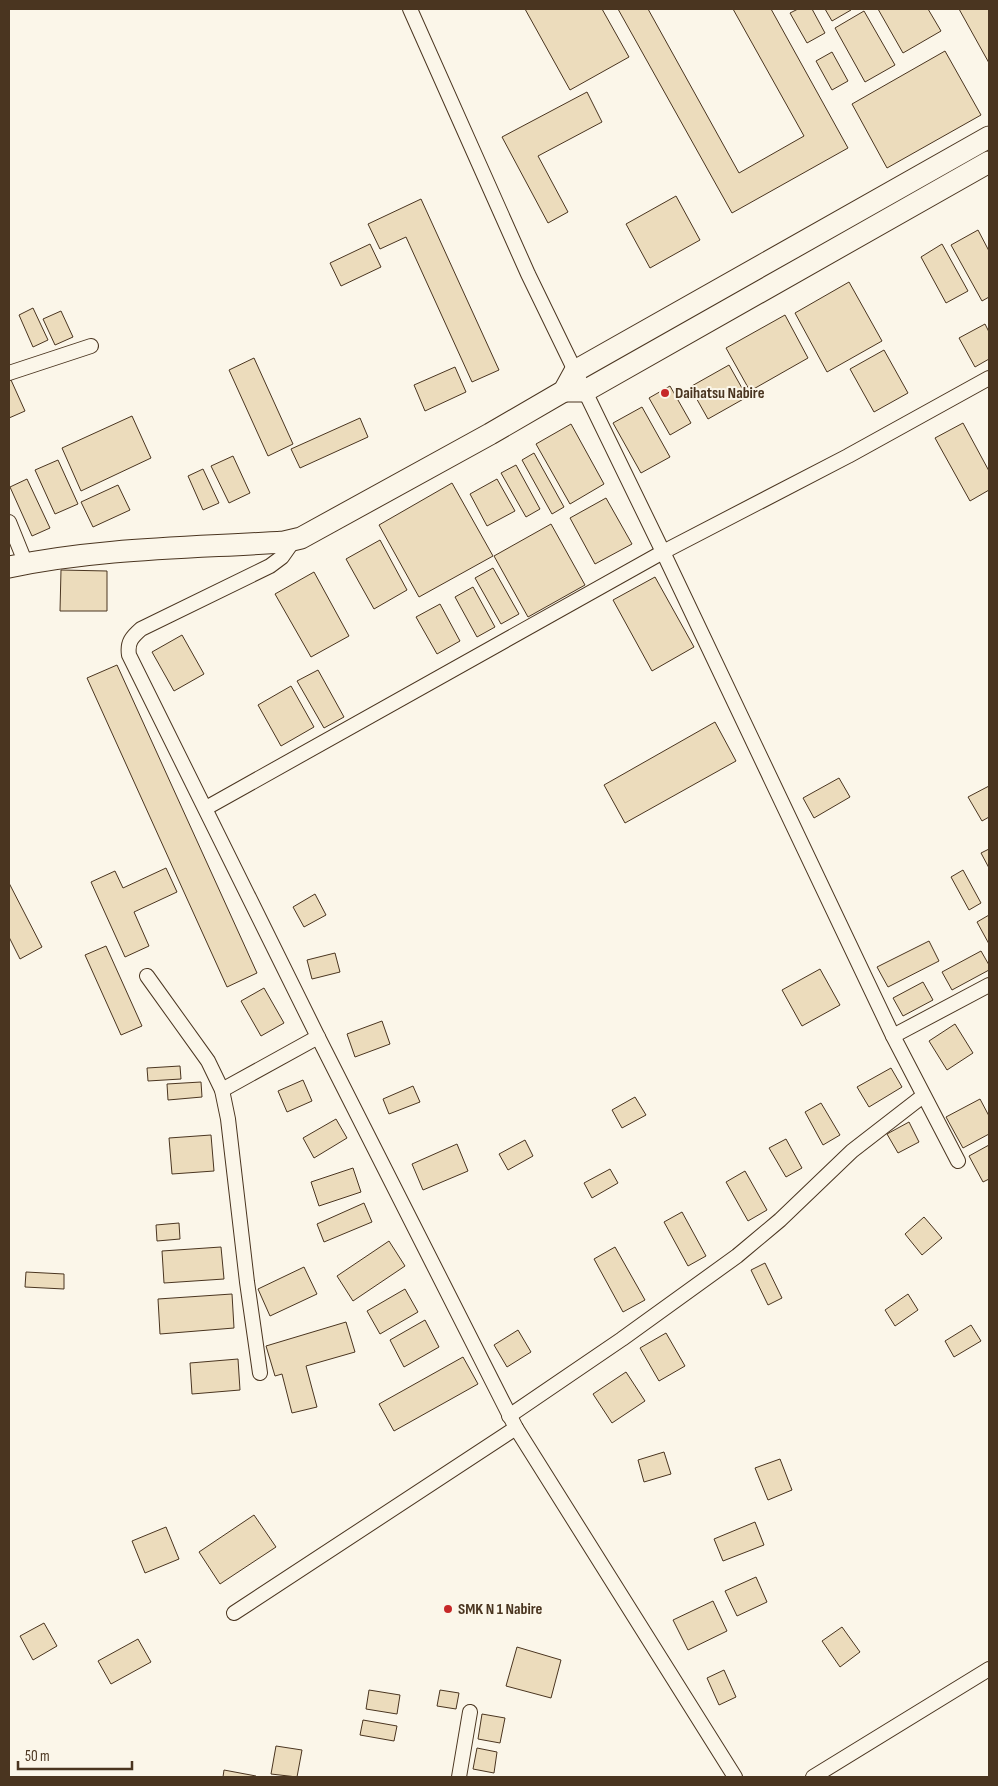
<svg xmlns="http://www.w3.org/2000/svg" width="998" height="1786" font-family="'Sofia Sans Condensed',sans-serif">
  <rect width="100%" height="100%" fill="#fbf6e9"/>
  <!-- building -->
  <g fill="#ecdcbc" stroke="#4a3520">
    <path d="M525 9H602L629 57 570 90Z"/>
    <path d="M618 9H648L739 173 804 136 733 9H771L848 148 732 213Z"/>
    <path d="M798 9H812L825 33 807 43 790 13Z"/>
    <path d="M825 9H851V10L832 21Z"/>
    <path d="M878 9H928L941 31 903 53Z"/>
    <path d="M959 9H989V63Z"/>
    <path d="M864 11 895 65 865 82 835 28Z"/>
    <path d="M945 51 981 115 887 168 852 104Z"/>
    <path d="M832 52 848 81 832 90 816 61Z"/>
    <path d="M587 92 602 122 538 156 568 212 548 223 502 137Z"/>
    <path d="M676 196 700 240 650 268 626 224Z"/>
    <path d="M421 199 499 370 472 382 406 237 380 249 368 224Z"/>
    <path d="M978 230 989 251V297L982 301 951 245Z"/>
    <path d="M370 244 381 267 341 286 330 263Z"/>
    <path d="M942 244 968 291 946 303 921 257Z"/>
    <path d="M849 282 882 341 827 372 795 313Z"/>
    <path d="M33 308 48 340 33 347 19 315Z"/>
    <path d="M61 311 73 337 55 345 43 319Z"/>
    <path d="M785 315 808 358 750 391 726 348Z"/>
    <path d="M985 324 989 332V359L975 367 959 338Z"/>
    <path d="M884 350 908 393 874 412 850 369Z"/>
    <path d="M254 358 293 444 268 456 229 370Z"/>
    <path d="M729 365 747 397 708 419 690 387Z"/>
    <path d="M455 367 466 392 425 411 414 385Z"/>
    <path d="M11 380 25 411 9 418V381Z"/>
    <path d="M670 386 691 423 670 435 649 398Z"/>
    <path d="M642 407 670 457 641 473 613 423Z"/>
    <path d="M132 416 151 458 81 491 62 448Z"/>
    <path d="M360 418 368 437 300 468 291 449Z"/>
    <path d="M963 423 989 471V490L970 501 935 438Z"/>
    <path d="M571 424 604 484 570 504 536 444Z"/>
    <path d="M534 453 564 507 552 514 522 460Z"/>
    <path d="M233 456 250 493 229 503 211 466Z"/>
    <path d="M58 460 78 504 55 514 35 470Z"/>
    <path d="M516 465 540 509 526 517 501 473Z"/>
    <path d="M203 469 219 503 203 510 188 476Z"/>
    <path d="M27 479 50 528 32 536 10 487Z"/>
    <path d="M497 479 515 511 487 526 470 494Z"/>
    <path d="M452 483 493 556 419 597 379 525Z"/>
    <path d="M118 485 130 510 93 527 81 502Z"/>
    <path d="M606 498 632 544 595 564 570 518Z"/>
    <path d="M551 524 585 585 528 617 494 556Z"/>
    <path d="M380 540 407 590 374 609 346 559Z"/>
    <path d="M493 568 519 614 501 624 475 578Z"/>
    <path d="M61 570 107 571V611H60Z"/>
    <path d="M314 572 349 636 311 657 275 594Z"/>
    <path d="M655 577 694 647 652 671 613 600Z"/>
    <path d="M473 587 495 627 477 637 455 597Z"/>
    <path d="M440 604 460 641 437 654 416 617Z"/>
    <path d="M182 635 204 674 174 691 152 652Z"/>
    <path d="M117 665 257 973 227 987 87 678Z"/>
    <path d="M318 670 344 717 324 728 297 681Z"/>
    <path d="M291 686 314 727 281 746 258 705Z"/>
    <path d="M715 722 736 761 625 823 604 785Z"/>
    <path d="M839 778 850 797 814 818 803 798Z"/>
    <path d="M989 786V817L982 821 968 797Z"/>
    <path d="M989 849V868L981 853Z"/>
    <path d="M166 868 177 892 134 912 149 946 125 957 91 882 115 871 123 888Z"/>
    <path d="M963 870 981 903 969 910 951 877Z"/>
    <path d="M9 883 42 947 20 959 9 937Z"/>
    <path d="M315 894 326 915 304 927 293 907Z"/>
    <path d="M989 915V944L977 922Z"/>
    <path d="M929 941 939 961 888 987 877 967Z"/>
    <path d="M106 946 142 1026 121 1035 85 955Z"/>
    <path d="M981 951 989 965V970L952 990 942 972Z"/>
    <path d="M335 953 340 972 312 979 307 960Z"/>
    <path d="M820 969 840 1005 802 1026 782 990Z"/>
    <path d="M923 982 933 1000 903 1016 893 998Z"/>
    <path d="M264 988 284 1023 261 1036 241 1001Z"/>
    <path d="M382 1021 390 1044 355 1057 347 1034Z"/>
    <path d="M955 1024 973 1053 947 1070 929 1041Z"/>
    <path d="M180 1066 181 1079 148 1081 147 1068Z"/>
    <path d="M891 1068 902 1087 869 1107 857 1087Z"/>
    <path d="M303 1080 312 1101 287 1112 278 1091Z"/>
    <path d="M201 1082 202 1097 168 1100 167 1084Z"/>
    <path d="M413 1086 420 1102 389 1114 383 1099Z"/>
    <path d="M635 1097 646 1115 622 1128 612 1110Z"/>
    <path d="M980 1099 989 1116V1134L963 1148 946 1117Z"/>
    <path d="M821 1103 840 1135 823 1145 805 1112Z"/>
    <path d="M336 1119 347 1138 314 1158 303 1138Z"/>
    <path d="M909 1122 919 1142 898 1153 887 1134Z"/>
    <path d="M211 1135 214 1171 172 1174 169 1138Z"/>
    <path d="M786 1139 802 1168 786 1177 769 1148Z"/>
    <path d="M525 1140 533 1156 508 1170 499 1154Z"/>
    <path d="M457 1144 468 1171 423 1190 412 1164Z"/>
    <path d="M989 1145V1179L983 1182 969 1156Z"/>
    <path d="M353 1168 361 1192 319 1206 311 1182Z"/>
    <path d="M610 1169 618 1183 592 1198 584 1183Z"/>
    <path d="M745 1171 767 1210 748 1221 726 1182Z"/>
    <path d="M364 1203 372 1222 324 1242 317 1224Z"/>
    <path d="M682 1212 706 1256 688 1266 664 1222Z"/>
    <path d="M924 1217 942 1238 922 1255 905 1234Z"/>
    <path d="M179 1223 180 1239 157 1241 156 1225Z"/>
    <path d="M389 1241 405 1266 353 1301 337 1276Z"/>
    <path d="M221 1247 224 1279 164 1283 162 1251Z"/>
    <path d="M615 1247 645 1300 623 1312 594 1259Z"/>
    <path d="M765 1263 782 1298 768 1305 751 1270Z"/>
    <path d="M304 1267 317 1294 270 1316 258 1289Z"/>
    <path d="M26 1272 64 1274V1289L25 1287Z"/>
    <path d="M405 1289 418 1312 380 1334 367 1311Z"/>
    <path d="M232 1294 234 1328 160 1334 158 1299Z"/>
    <path d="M908 1294 918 1310 895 1326 885 1310Z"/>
    <path d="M425 1320 439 1347 404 1367 390 1340Z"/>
    <path d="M346 1322 355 1352 306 1366 317 1407 292 1413 282 1374 275 1376 266 1346Z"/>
    <path d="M971 1325 981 1341 954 1357 945 1341Z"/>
    <path d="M518 1330 531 1352 507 1367 494 1345Z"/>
    <path d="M666 1333 685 1366 659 1381 640 1348Z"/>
    <path d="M463 1357 478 1384 394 1431 379 1404Z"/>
    <path d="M238 1359 240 1390 192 1394 190 1363Z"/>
    <path d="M626 1372 645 1401 612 1423 593 1394Z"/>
    <path d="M664 1452 671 1474 644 1482 638 1460Z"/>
    <path d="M780 1459 792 1490 768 1500 755 1468Z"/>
    <path d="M254 1515 276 1547 220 1584 199 1552Z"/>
    <path d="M755 1522 764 1545 723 1561 714 1539Z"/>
    <path d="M166 1527 179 1559 145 1573 132 1541Z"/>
    <path d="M756 1577 767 1602 737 1616 725 1591Z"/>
    <path d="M713 1601 727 1631 688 1650 673 1620Z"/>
    <path d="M44 1623 57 1646 33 1660 20 1636Z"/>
    <path d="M842 1627 860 1652 840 1667 822 1641Z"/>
    <path d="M138 1639 151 1662 111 1684 98 1661Z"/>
    <path d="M517 1647 561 1660 551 1698 506 1686Z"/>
    <path d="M724 1670 736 1697 719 1705 707 1678Z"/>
    <path d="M369 1690 400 1695 397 1714 366 1709Z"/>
    <path d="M440 1690 459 1693 456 1709 437 1706Z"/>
    <path d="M482 1714 505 1718 500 1743 478 1739Z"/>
    <path d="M363 1720 397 1726 394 1741 360 1735Z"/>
    <path d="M276 1746 302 1750 297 1777 271 1774Z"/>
    <path d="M477 1748 497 1752 494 1773 473 1769Z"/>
    <path d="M224 1770 256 1776V1777H223Z"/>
  </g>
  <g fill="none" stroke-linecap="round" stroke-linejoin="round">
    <!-- minor casing -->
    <g stroke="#4a3520" stroke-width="16">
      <g id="minor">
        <path d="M410 9 528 274 663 552 893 1036 958 1161"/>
        <path d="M9 373 91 346"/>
        <path d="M9 522 26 564"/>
        <path d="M294 540 282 557 270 566 141 629C132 637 127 642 129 655L318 1037 516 1428 735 1777"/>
        <path d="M206 808 663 552 848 456 989 378"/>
        <path d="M147 976 208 1061 222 1090 228 1119 247 1282 260 1373"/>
        <path d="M893 1036 989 985"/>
        <path d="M222 1090 318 1037"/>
        <path d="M509 1416 622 1339 737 1256 780 1220 852 1151 923 1096"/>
        <path d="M234 1613 516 1428"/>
        <path d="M459 1777 470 1712"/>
        <path d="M813 1777 989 1669"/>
      </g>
    </g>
    <!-- primary casing -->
    <g stroke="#4a3520" stroke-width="23">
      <g id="primary">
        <path d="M564 391H585L989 162"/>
        <path d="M9 567C100 548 191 548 284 542L301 538 490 434 564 391 575 371 989 137"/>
      </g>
    </g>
    <!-- minor -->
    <use href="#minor" stroke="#fbf6e9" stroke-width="14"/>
    <!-- primary -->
    <use href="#primary" stroke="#fbf6e9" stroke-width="21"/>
  </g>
  <!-- markers -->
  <g fill="#c62828" stroke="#fbf6e9" stroke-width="2">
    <circle cx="665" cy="393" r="5"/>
    <circle cx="448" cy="1609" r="5"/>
  </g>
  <g text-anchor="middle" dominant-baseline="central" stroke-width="4" stroke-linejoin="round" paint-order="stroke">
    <!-- poi labels -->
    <g font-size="16" font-weight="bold" fill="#4a3520" stroke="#fbf6e9" text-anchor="start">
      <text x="675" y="393">Daihatsu Nabire</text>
      <text x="458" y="1609">SMK N 1 Nabire</text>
    </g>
  </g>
  <!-- border -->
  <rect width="998" height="1786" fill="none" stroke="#4a3520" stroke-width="20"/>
  <!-- scale -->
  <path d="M18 1761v8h114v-8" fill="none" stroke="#4a3520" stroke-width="2.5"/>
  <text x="25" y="1761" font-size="15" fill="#4a3520" stroke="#fbf6e9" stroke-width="4" paint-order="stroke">50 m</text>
</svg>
